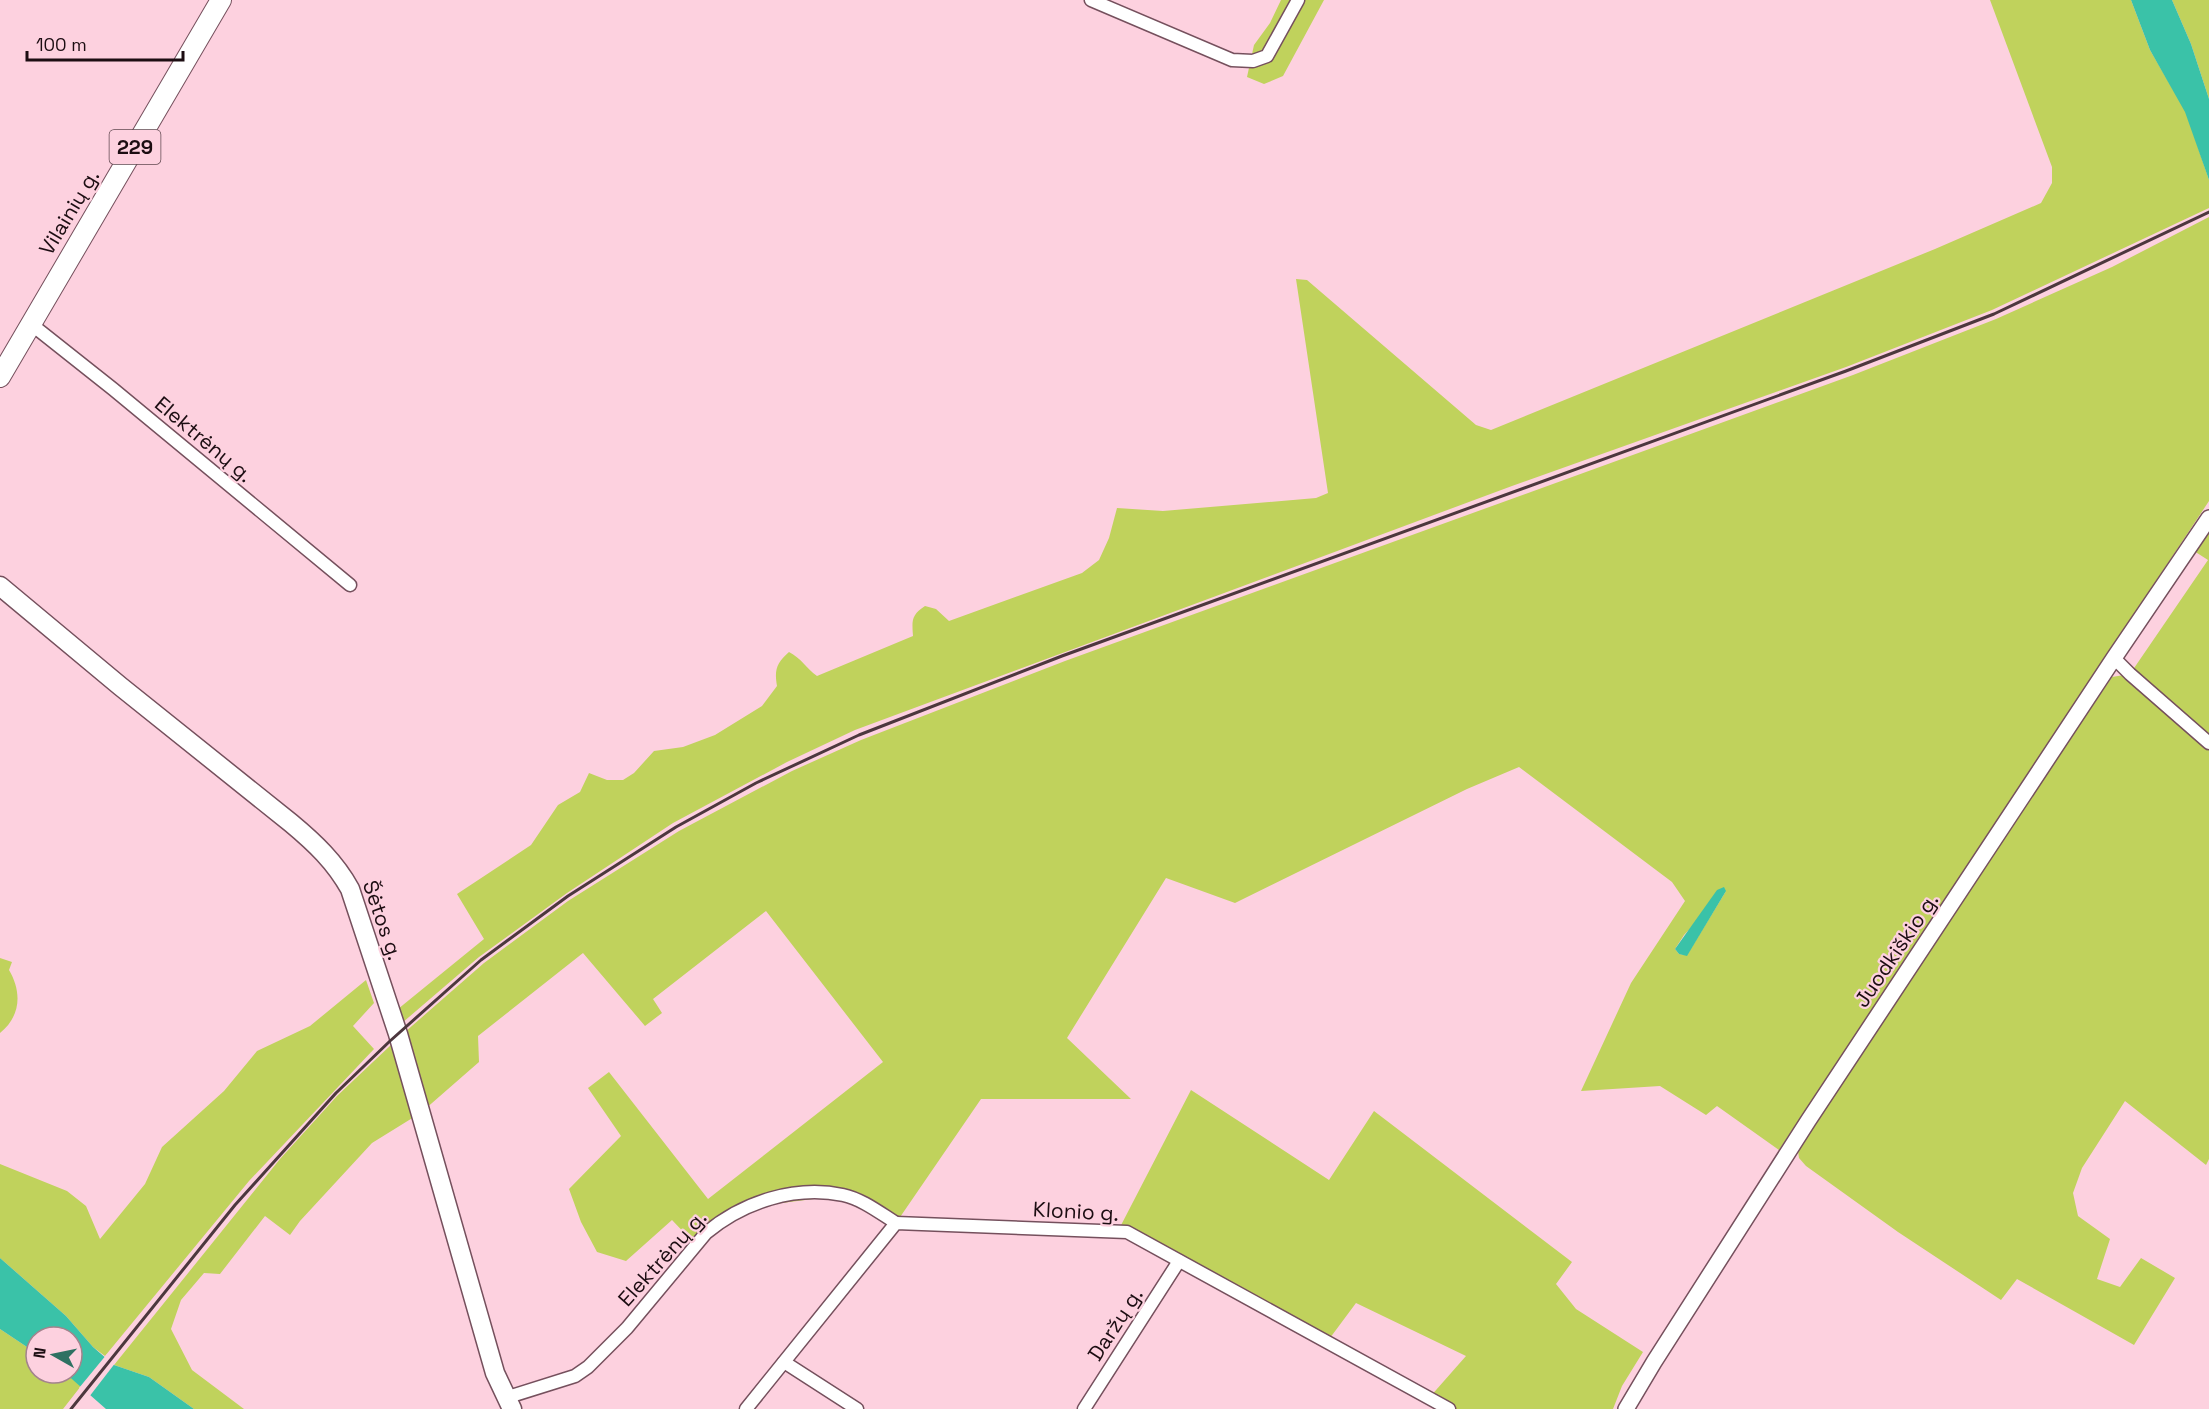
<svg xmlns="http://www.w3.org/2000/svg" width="2209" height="1409" font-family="'Space Grotesk',sans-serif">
  <rect width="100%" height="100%" fill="#fdd1df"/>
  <!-- green -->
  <g fill="#c0d25c" fill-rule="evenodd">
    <path d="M1281 0H1324L1283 76 1264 84 1247 77 1254 45 1270 23Z"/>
    <path d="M1990 0H2131L2150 50 2186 112 2209 180V208L1992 310 1846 367 1512 486 855 730 787 762 673 823 567 893 479 957 402 1023 398 1009 484 939 457 894 531 845 558 805 580 792 589 773 607 780H623L634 773 654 751 683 747 715 735 762 706 777 686C774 669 777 663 789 652 801 658 806 668 817 676L913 636C912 621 911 615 925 606L936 609 949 621 1082 573 1099 560 1109 538 1117 508 1163 511 1316 498 1328 493 1296 279 1307 280 1476 425 1491 430 1935 249 2041 203 2052 183V167Z"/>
    <path d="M2172 0H2209V99L2191 44Z"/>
    <path d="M2209 217V501L1779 1150 1717 1106 1706 1115 1660 1086 1581 1091 1631 983 1685 901 1672 882 1519 767 1467 789 1235 903 1166 878 1067 1038 1131 1099H981L896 1223 845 1195 743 1208 693 1242 672 1220 626 1261 597 1252 581 1222 569 1189 621 1136 588 1088 609 1072 708 1199 883 1062 766 911 653 999 662 1013 645 1026 583 953 478 1036 479 1062 424 1110 405 1032 484 963 568 901 679 831 792 771 861 740 1065 661 1853 375 1996 319 2112 267ZM1726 891 1687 955 1679 954 1675 949 1684 935Z"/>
    <path d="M2209 529V1159L2206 1165 2125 1101 2082 1168 2073 1193 2078 1216 2110 1239 2097 1279 2120 1287 2141 1258 2175 1278 2134 1345 2017 1279 2001 1300 1898 1232 1806 1166 1799 1158 1798 1151 1966 893 2112 677 2130 674 2208 560 2194 551Z"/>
    <path d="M0 958 12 962 9 970C22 992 21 1016 0 1033Z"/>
    <path d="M366 980 374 1003 353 1026 374 1049 249 1181 105 1356 93 1347 66 1316 0 1258V1164L67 1191 86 1206 100 1239 145 1184 162 1147 224 1091 257 1051 310 1026Z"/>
    <path d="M392 1044 414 1117 372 1143 300 1221 290 1235 265 1216 220 1274 204 1273 181 1300 171 1329 192 1370 244 1409H194L149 1377 114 1365 280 1159 337 1096Z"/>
    <path d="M1191 1090 1329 1180 1374 1111 1572 1262 1556 1284 1576 1309 1643 1352 1622 1386 1613 1409H1450L1429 1398 1466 1356 1356 1303 1327 1342 1118 1231Z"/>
    <path d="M0 1329 36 1353V1373H65L81 1386 63 1409H0Z"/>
  </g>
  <!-- water -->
  <g fill="#3ac2a8">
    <path d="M2131 0H2172L2191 44 2209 99V180L2185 112 2150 50Z"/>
    <path d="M1724 887 1726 891 1687 956 1679 954 1675 949 1717 890Z"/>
    <path d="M0 1258 66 1316 93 1347 114 1365 149 1377 194 1409H106L65 1373H72V1337H36V1353L0 1329Z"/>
  </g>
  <!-- pier -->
  <path fill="#fdd1df" d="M107 1354 116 1362 89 1397 79 1388Z"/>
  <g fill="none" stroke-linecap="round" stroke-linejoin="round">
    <!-- minor casing -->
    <g stroke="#75505d" stroke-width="15">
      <g id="minor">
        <path d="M1091 0 1232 60 1253 61 1267 56 1298 0"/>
        <path d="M31 324 113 389 350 585"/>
        <path d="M2114 658 2130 674 2209 743"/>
        <path d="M784 1362 857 1409"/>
        <path d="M505 1398 575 1376 588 1367 627 1328 706 1233C743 1202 795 1185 843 1195 862 1199 880 1213 896 1223"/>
        <path d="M746 1409 896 1223 1127 1232 1449 1409"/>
        <path d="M1084 1409 1179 1261"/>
      </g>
    </g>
    <!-- tertiary casing -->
    <g stroke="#75505d" stroke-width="18">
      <path id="tertiary" d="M1626 1409 1654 1362 1808 1121 2114 658 2209 518"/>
    </g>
    <!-- secondary casing -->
    <g stroke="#75505d" stroke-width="21">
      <path id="secondary" d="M0 586 120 686 291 823C315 843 335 862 350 889L398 1034 495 1373 512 1409"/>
    </g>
    <!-- primary casing -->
    <g stroke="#75505d" stroke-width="22">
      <path id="primary" d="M0 377 221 0"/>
    </g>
    <!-- minor -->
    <use href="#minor" stroke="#fff" stroke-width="12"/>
    <!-- tertiary -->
    <use href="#tertiary" stroke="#fff" stroke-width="15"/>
    <!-- secondary -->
    <use href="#secondary" stroke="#fff" stroke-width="18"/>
    <!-- primary -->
    <use href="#primary" stroke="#fff" stroke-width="20"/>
    <!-- rail -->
    <path stroke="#4d373e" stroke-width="3" d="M71 1409 235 1205 336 1093 390 1041 481 960 568 896 676 827 756 783 859 735 1062 656 1846 371 1994 314 2209 212"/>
  </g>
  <g text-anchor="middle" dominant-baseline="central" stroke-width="4.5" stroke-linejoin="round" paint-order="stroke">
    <!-- shield labels -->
    <rect fill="#fdd1df" stroke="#604850" stroke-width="1.5" x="109.5" y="130" width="51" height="34" rx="4.5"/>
    <g font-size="20" font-weight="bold" fill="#1c0d12">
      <text x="135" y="147">229</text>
    </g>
    <!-- street labels -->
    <g font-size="21" fill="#1c0d12" stroke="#fdd1df">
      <text transform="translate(69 212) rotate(-59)">Vilainių g.</text>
      <text transform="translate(204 439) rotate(40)">Elektrėnų g.</text>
      <text transform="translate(383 920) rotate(71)">Šėtos g.</text>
      <text transform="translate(1896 950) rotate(-56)">Juodkiškio g.</text>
      <text transform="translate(1076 1211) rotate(3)">Klonio g.</text>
      <text transform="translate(662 1258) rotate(-48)">Elektrėnų g.</text>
      <text transform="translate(1115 1324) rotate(-57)">Daržų g.</text>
    </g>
  </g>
  <!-- north arrow -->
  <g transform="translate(54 1355) rotate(279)"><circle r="28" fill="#fdd1df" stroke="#a3838d" stroke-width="1.5"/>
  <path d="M0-4.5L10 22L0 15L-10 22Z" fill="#2e7162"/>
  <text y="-9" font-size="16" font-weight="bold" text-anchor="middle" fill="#1c0d12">N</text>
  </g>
  <!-- scale -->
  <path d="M27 51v9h156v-9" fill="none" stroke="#1c0d12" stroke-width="3"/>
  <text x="36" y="51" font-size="18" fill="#1c0d12" stroke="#fdd1df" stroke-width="4.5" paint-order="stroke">100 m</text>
</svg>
